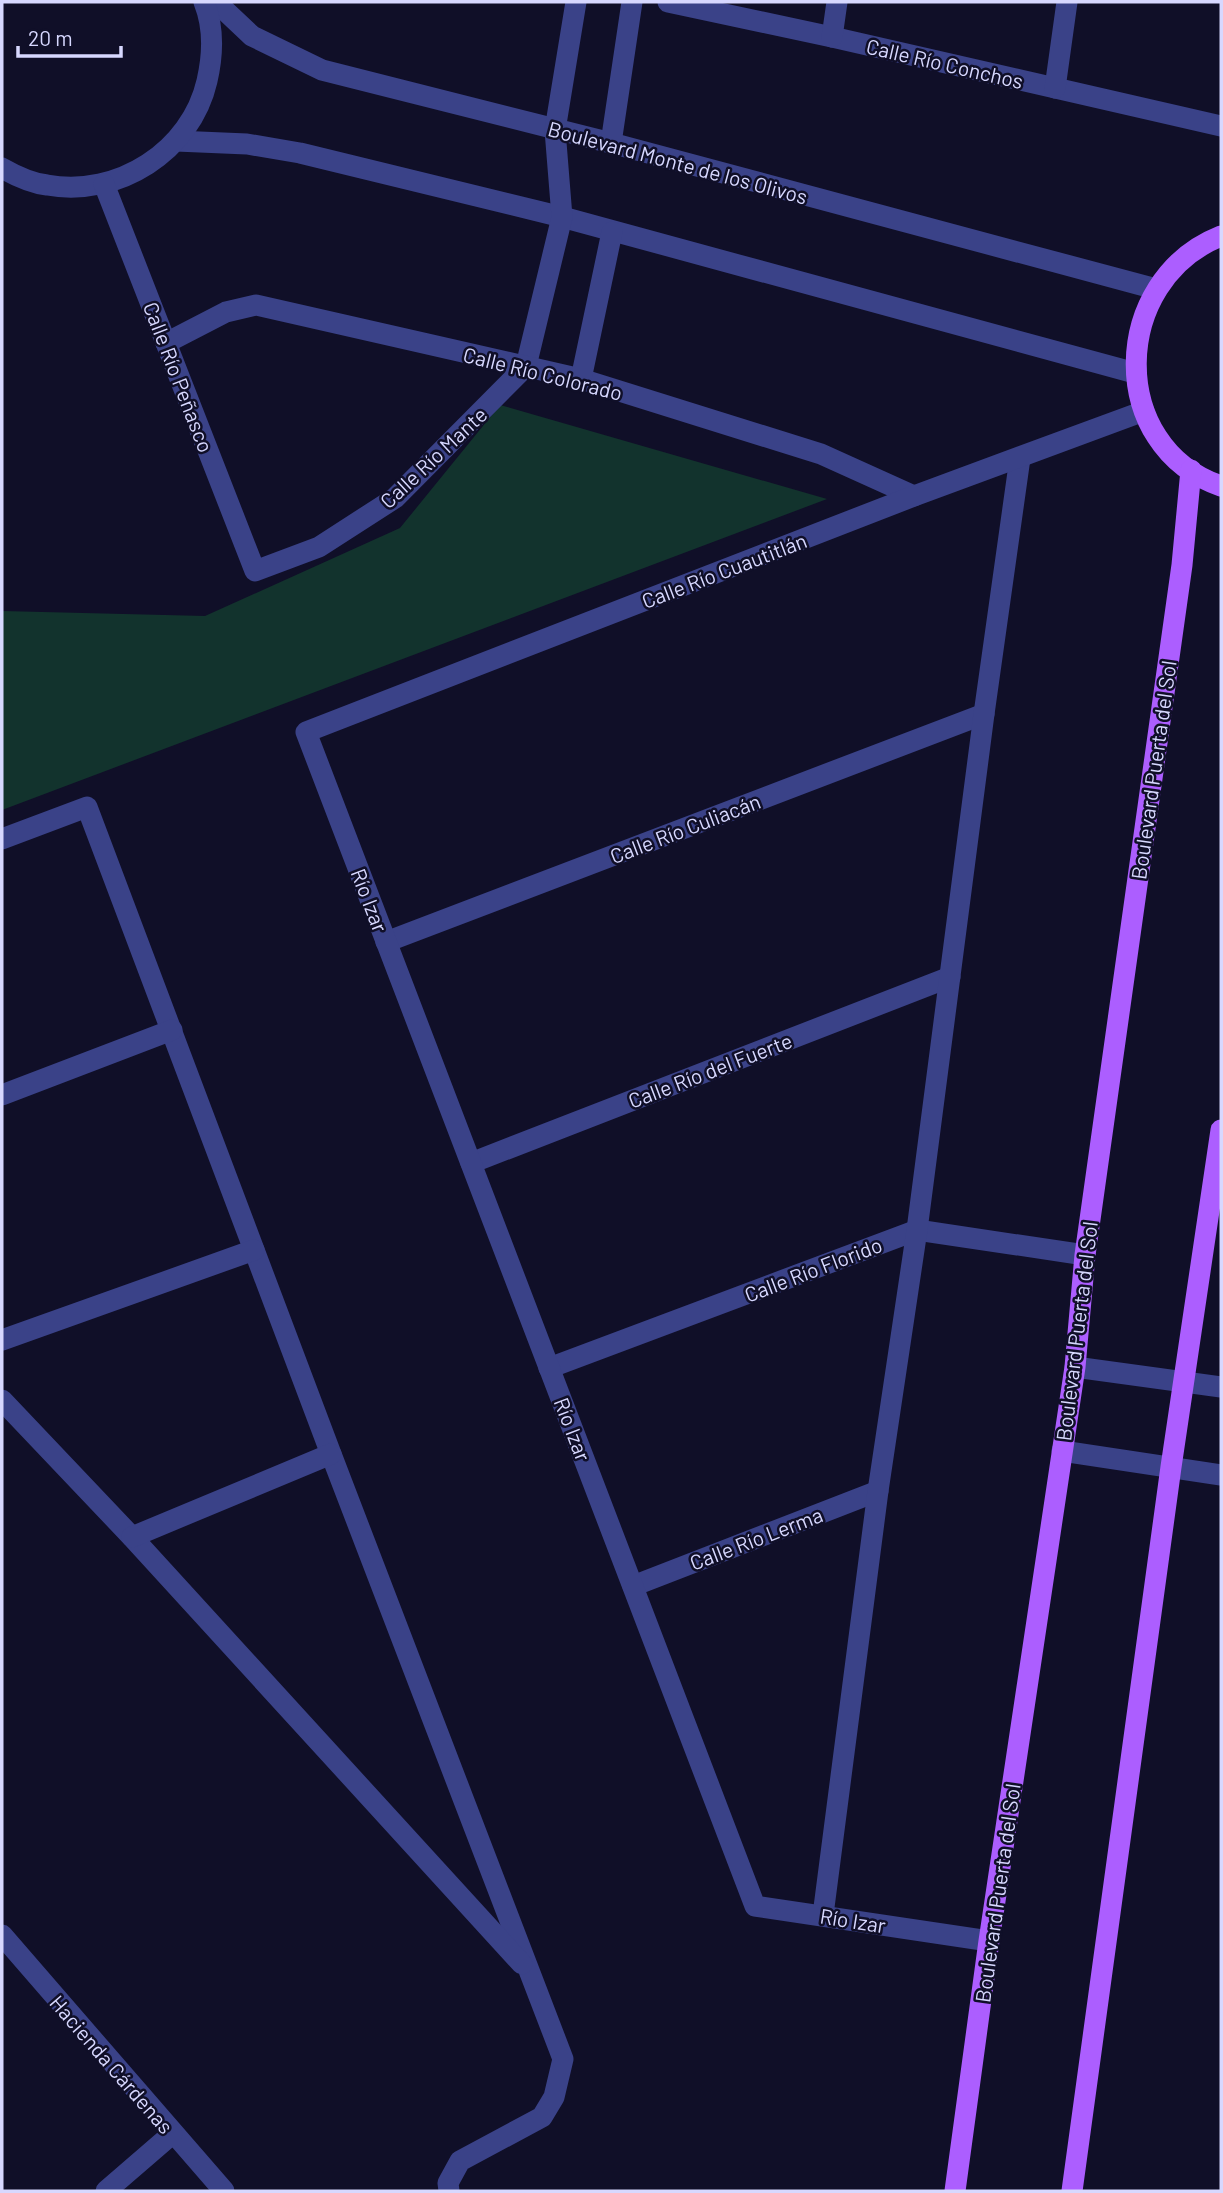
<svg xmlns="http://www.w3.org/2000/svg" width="1223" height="2193" font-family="Barlow,sans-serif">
  <rect width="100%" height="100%" fill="#100f28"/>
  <!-- green -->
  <path fill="#12332d" d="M500 405 827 499 2 810V611L205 616 400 528Z"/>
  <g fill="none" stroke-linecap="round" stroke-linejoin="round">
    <!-- minor -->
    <g stroke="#3a4288" stroke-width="21">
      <path d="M216 2 252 36 322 70 611 143 1156 289"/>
      <path d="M668 2 832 37 1221 126"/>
      <path d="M832 37 837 2"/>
      <path d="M1055 88 1067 2"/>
      <path d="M176 141 247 144 300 153 562 217 1135 373"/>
      <path d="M611 143 632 2"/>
      <path d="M2 168C16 176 31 183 47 185 118 198 191 151 207 81 213 55 214 27 204 2"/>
      <path d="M104 184 255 571 319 547 395 498 526 366 562 217 555 130 576 2"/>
      <path d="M166 343 226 312 256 305 581 379 821 454 914 496"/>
      <path d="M581 379 612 232"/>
      <path d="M2 839 87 807 331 1454 563 2059 554 2097 542 2117 460 2161 448 2183 449 2191"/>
      <path d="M386 942 984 714"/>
      <path d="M2 1095 172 1030"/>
      <path d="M471 1163 950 977"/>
      <path d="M2 1340 254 1250"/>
      <path d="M1075 1367 1221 1387"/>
      <path d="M549 1368 917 1230 1085 1255"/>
      <path d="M2 1400 132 1537 522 1964"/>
      <path d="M1062 1451 1221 1475"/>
      <path d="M132 1537 331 1454"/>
      <path d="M633 1586 878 1491"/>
      <path d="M823 1915 878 1491 917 1230 984 714 1020 458"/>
      <path d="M2 1935 224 2191"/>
      <path d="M989 1941 755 1906 306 732 914 496 1144 411"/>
      <path d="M106 2191 172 2134"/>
    </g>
    <!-- major -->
    <g stroke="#ac5eff" stroke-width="21">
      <path d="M1221 236C1110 280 1106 447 1221 486"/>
      <path d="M955 2191 989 1941 1075 1367 1085 1255 1182 565 1191 470"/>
      <path d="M1072 2191 1171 1467 1221 1130"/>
    </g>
  </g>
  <g text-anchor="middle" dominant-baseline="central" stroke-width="5" stroke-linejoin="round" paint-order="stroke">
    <!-- street labels -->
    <g font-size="21" fill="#d7d8ff" stroke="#100f28">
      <text transform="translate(945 63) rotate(13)">Calle Río Conchos</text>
      <text transform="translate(678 162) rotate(15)">Boulevard Monte de los Olivos</text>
      <text transform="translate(543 373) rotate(14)">Calle Río Colorado</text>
      <text transform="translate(179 377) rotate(69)">Calle Río Peñasco</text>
      <text transform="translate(433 457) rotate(-43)">Calle Río Mante</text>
      <text transform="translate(724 570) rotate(-21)">Calle Río Cuautitlán</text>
      <text transform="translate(1153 770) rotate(-82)">Boulevard Puerta del Sol</text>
      <text transform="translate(685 828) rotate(-21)">Calle Río Culiacán</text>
      <text transform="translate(370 900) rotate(69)">Río Izar</text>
      <text transform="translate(710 1070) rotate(-21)">Calle Río del Fuerte</text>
      <text transform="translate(813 1269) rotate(-21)">Calle Río Florido</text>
      <text transform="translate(1076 1331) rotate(-83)">Boulevard Puerta del Sol</text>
      <text transform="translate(573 1429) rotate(69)">Río Izar</text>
      <text transform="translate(756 1538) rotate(-21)">Calle Río Lerma</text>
      <text transform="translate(997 1893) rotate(-82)">Boulevard Puerta del Sol</text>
      <text transform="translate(853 1920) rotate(9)">Río Izar</text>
      <text transform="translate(112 2064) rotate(49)">Hacienda Cárdenas</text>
    </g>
  </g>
  <!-- border -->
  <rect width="1223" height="2193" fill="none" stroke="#d7d8ff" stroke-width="7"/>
  <!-- scale -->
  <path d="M18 46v10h103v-10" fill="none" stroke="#d7d8ff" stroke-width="3.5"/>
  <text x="28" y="46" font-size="21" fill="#d7d8ff" stroke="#100f28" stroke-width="5" paint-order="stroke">20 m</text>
</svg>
